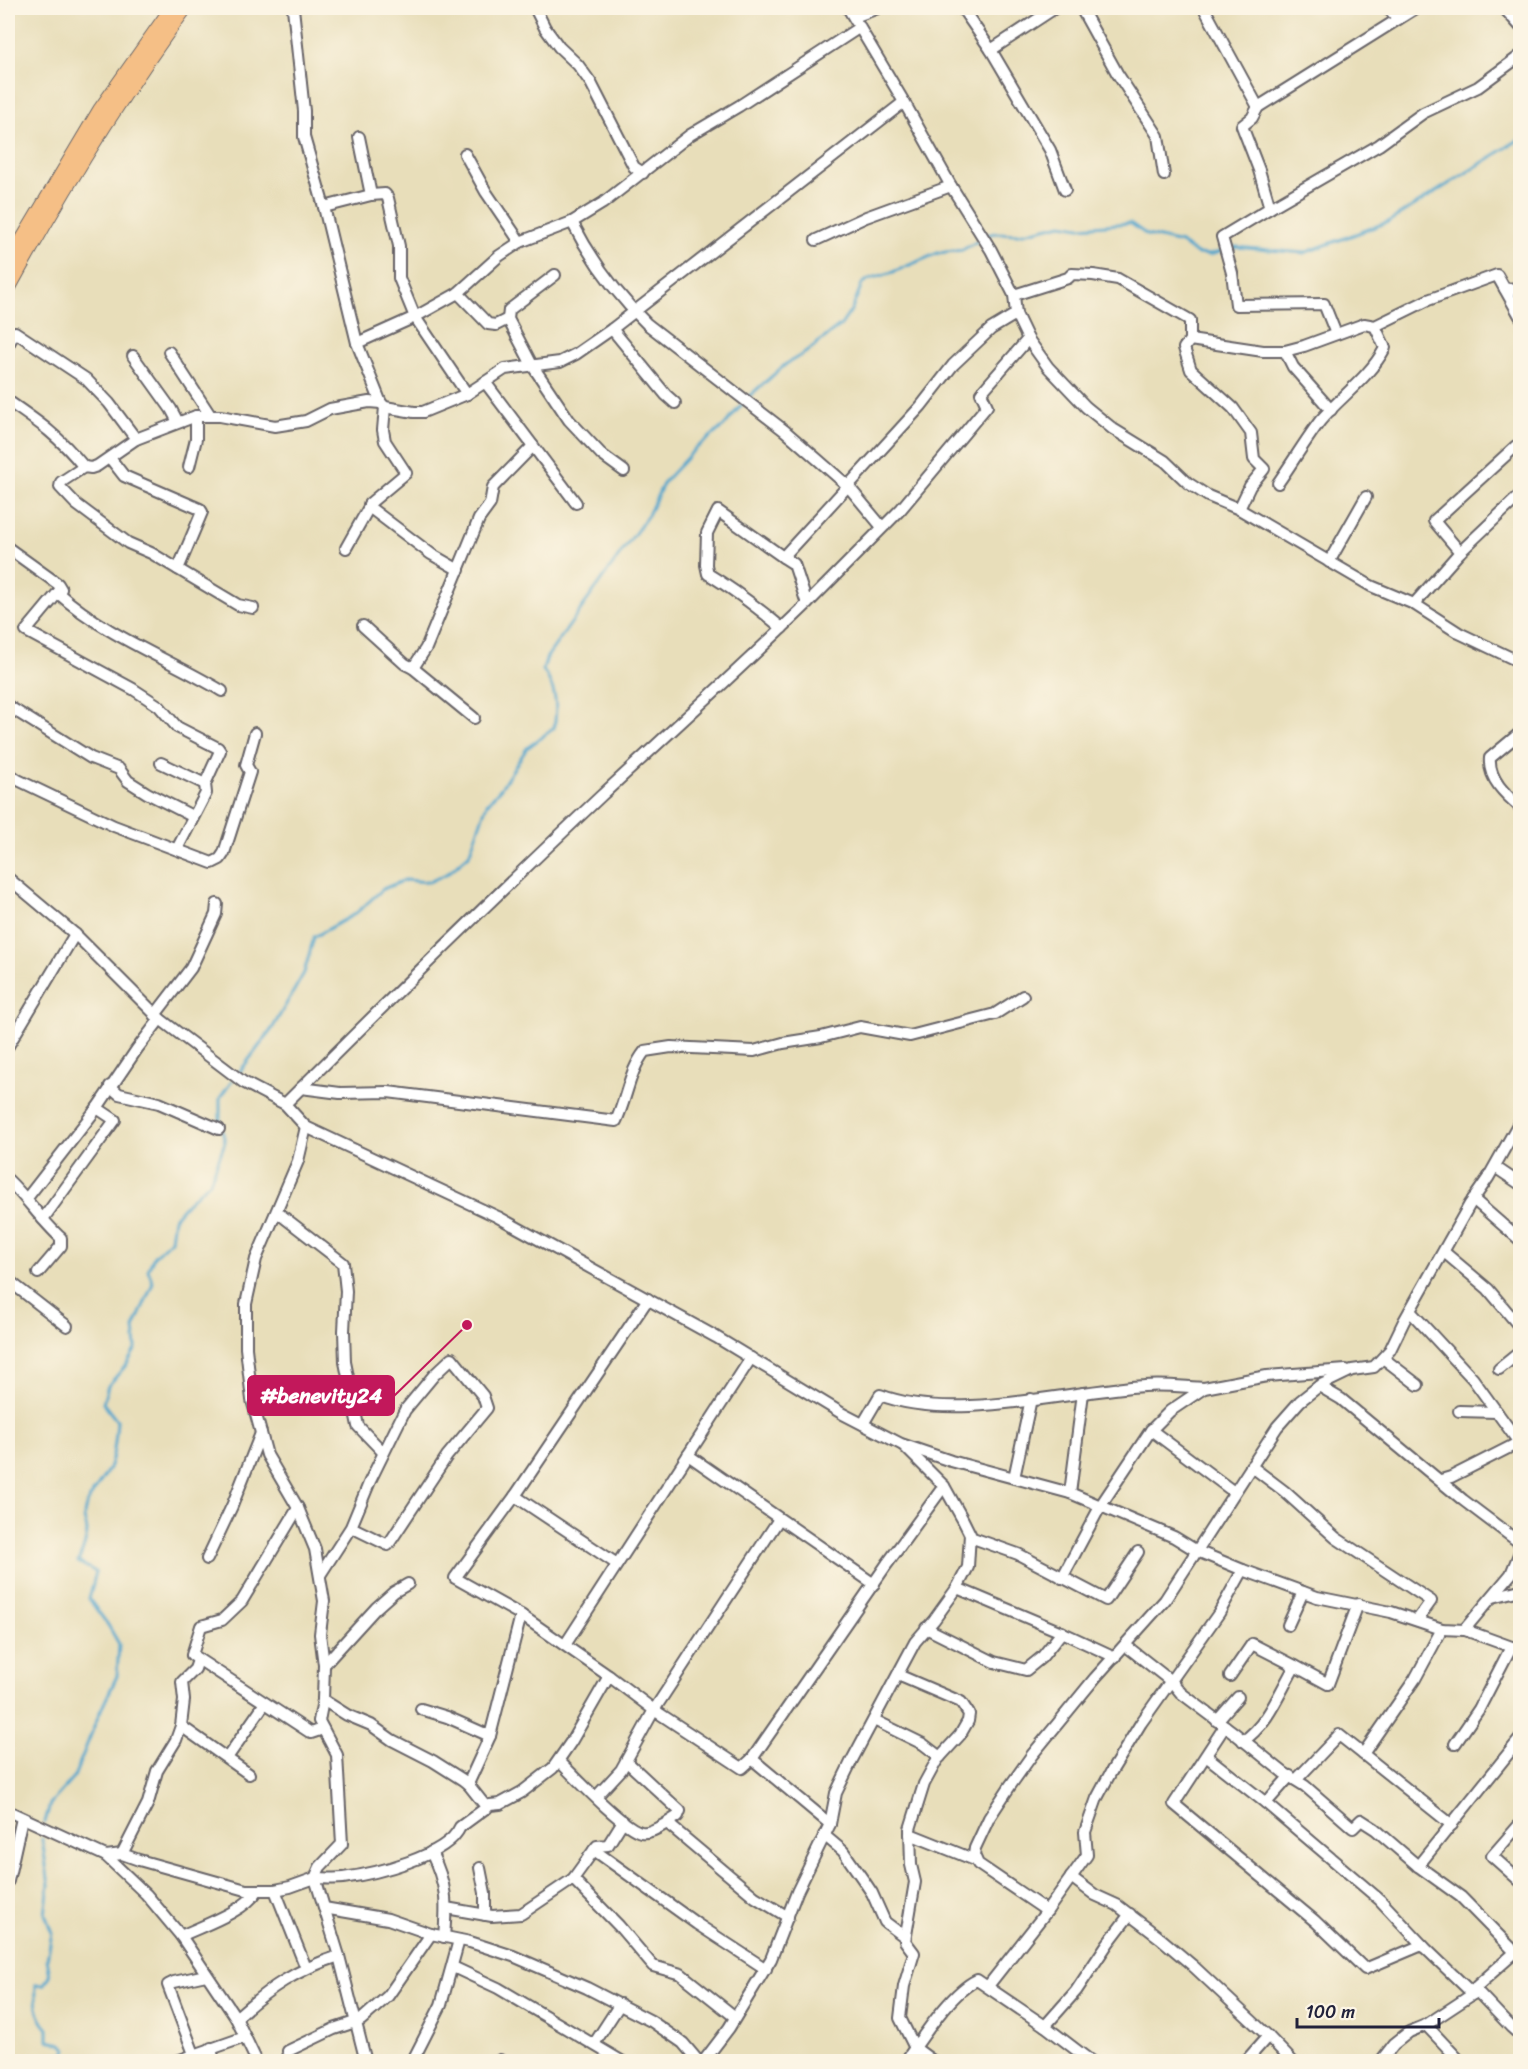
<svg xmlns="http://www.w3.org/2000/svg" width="1528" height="2069" font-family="Sriracha,sans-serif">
  <rect width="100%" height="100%" fill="#fcf5e5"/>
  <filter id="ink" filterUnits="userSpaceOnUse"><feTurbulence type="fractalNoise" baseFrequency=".0167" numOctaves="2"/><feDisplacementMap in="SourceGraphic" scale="12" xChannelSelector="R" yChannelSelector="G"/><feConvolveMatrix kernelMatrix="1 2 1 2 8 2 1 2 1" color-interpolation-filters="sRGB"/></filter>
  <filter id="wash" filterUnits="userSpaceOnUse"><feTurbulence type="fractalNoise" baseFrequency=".008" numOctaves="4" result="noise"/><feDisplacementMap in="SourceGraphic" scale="24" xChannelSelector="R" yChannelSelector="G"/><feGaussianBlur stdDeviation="1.35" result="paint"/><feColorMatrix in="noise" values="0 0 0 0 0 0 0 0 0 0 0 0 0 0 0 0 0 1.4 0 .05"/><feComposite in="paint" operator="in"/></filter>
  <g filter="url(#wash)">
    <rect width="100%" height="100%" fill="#e8deba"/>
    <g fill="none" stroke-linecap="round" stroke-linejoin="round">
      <!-- stream -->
      <g stroke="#51a5cc" stroke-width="3">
        <path d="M987 235 995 233 1019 234 1062 224 1080 227 1130 223 1147 235 1181 243 1197 254 1210 255 1223 251"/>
        <path d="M1229 250 1236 247 1304 253 1388 222 1520 139"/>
        <path d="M747 398 786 364 805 353 841 325 852 309 862 284 869 279 893 272 938 253 962 250 978 241"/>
        <path d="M238 1074 272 1029 304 973 314 937 355 914 383 889 405 880 429 882 448 873 469 855 487 804 501 788 527 748 554 728C558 706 556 689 543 670L547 657 648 515 664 482 694 450 724 426 742 404"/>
        <path d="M45 1822 50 1804 74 1777 100 1712 117 1676 119 1644 108 1625 89 1599 96 1572 78 1562C82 1552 87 1542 87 1531 87 1526 84 1522 84 1517 84 1498 105 1481 111 1463 115 1450 116 1435 117 1421L103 1403 108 1386 127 1364 136 1348 134 1328 153 1283 148 1270 154 1256 171 1240 174 1218 186 1204 210 1182 225 1142 220 1121V1098L232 1081"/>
        <path d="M42 1839 49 1885 45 1914 52 1933 47 1959 50 1976 43 1985 36 1984C35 2000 36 2017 48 2029V2041L62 2044 67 2050 65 2053 57 2054 52 2062"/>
      </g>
    </g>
  </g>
  <g filter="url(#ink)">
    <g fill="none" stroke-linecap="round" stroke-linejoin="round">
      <!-- minor casing -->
      <g stroke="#676467" stroke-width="14">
        <g id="minor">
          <path d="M293 8 304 111V137L324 207 357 343 381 403 385 407 414 412H423L467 394 505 369 560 362 576 354 612 329 904 102"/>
          <path d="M535 8 545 28 559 47 578 65 591 83 634 167 643 173"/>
          <path d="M848 8 904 102 951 186 991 250 1014 295 1016 314 1028 339 1048 367 1086 407 1113 429 1165 461 1188 483 1208 496 1239 509 1371 586 1414 604 1459 633 1520 662"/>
          <path d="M962 8 991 50 1050 150 1065 190"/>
          <path d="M1081 8 1117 73 1158 136 1164 175"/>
          <path d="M1204 8 1258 107"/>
          <path d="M1388 8 1398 19"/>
          <path d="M1504 8 1520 26"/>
          <path d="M854 17 878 8"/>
          <path d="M991 50 1055 8"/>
          <path d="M359 137 371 195"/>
          <path d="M465 154 486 192 520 242"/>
          <path d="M324 207 371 195 385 194 388 198 399 246V278L415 317 467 394"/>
          <path d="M1270 208 1379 145 1423 113 1478 87 1520 56"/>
          <path d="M572 222C592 261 616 294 647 324L785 431 848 486 882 527"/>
          <path d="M816 240 866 217 951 186"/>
          <path d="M555 275 509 310 508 319 532 365 569 420 602 455 624 471"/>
          <path d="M1505 289 1520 288"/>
          <path d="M458 293 488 324 496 325 508 319"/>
          <path d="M1014 295 1068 278 1072 274 1093 275 1118 279 1190 320V340L1184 348 1191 370 1233 408 1251 433 1254 459 1264 469 1250 486 1239 509"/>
          <path d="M612 329 666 395 675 403"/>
          <path d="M1336 334 1324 304 1236 305 1232 273 1222 237 1270 208 1259 170 1242 126 1252 118 1258 107 1416 8"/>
          <path d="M1190 340 1263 351H1285L1304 346 1364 324 1375 326 1428 300 1497 275 1520 316"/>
          <path d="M357 343 415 317 458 293 499 256 520 242 572 222 603 203 690 135 739 106 860 27"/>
          <path d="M8 345 15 332 86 379 109 403 136 439"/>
          <path d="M1285 351 1293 367 1331 410"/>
          <path d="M169 352 210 415"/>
          <path d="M133 356 171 409 178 422"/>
          <path d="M485 382 576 503"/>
          <path d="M8 401C40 423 59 436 84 467"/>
          <path d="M110 458 124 476 200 509 202 512 178 569"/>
          <path d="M189 467 196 439V416"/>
          <path d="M1278 483C1292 463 1305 441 1320 421 1341 396 1369 378 1385 348L1375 326"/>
          <path d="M369 507 431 554 459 570"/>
          <path d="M8 548 58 584 61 589 26 631 133 689 159 706 177 727 218 748 220 751 205 784 206 793 177 849"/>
          <path d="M346 548 369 507V504L406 473 385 441 383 430 385 407"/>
          <path d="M1460 552 1434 521 1516 446"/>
          <path d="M1329 562 1366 497"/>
          <path d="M58 593C106 636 167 658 222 691"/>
          <path d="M807 604 901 509 987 406 981 393 1028 339"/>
          <path d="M1414 604 1460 552 1520 495"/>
          <path d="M253 608 238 605 151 553 128 543 76 504 60 487 61 482 84 467 91 468 97 466 136 439 196 416H220L275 426 306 421 330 409 369 402 381 403"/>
          <path d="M363 626 405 664 413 668 474 718"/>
          <path d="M782 628C758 608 735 590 708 574L706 565 707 533 718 511 783 557"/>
          <path d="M413 668 426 648 479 519 490 504 493 487 533 446"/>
          <path d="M8 706 91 758 119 769 128 781 147 793 192 816"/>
          <path d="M1520 733 1490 758C1488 779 1506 795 1520 807"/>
          <path d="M161 763 205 784"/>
          <path d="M8 773 18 780 114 826 212 863 220 859 224 853 250 772 246 765 255 733"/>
          <path d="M8 878 75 934 160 1019 243 1082 285 1104 306 1127 498 1217 716 1337 843 1414 901 1444 951 1461 1070 1493 1174 1537 1197 1551 1243 1570 1317 1597 1391 1612 1442 1629 1465 1630 1520 1650"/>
          <path d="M155 1015 191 968 216 914 217 904"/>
          <path d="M8 1046 75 934"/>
          <path d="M110 1086 119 1094 159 1103 219 1129"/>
          <path d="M301 1088 340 1093 388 1092 616 1121C627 1098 629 1071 645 1051L671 1047 754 1051 783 1043 821 1037 860 1027 910 1036 995 1014 1023 996"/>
          <path d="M285 1104C389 1000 494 897 601 796 670 732 740 669 807 604L794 564 783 557 921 406 953 365 991 329 1016 314"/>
          <path d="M1495 1167 1520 1184"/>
          <path d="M8 1180C27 1198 42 1221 61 1238V1246L38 1273"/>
          <path d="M27 1198 97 1108 137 1049 160 1019"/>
          <path d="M1473 1199 1520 1240"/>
          <path d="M277 1212 343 1263 346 1291 344 1331 345 1362 358 1426 383 1452"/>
          <path d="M43 1219 115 1120 97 1108"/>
          <path d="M1444 1252 1488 1289 1520 1327"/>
          <path d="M8 1280 67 1326"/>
          <path d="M648 1299 515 1496 455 1578 521 1615 609 1676 654 1710 742 1768 752 1759 830 1824"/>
          <path d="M1410 1311 1473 1379 1520 1444"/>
          <path d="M1383 1358 1418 1385"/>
          <path d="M1499 1369 1520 1352"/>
          <path d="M1319 1386 1341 1399 1463 1500 1520 1543"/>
          <path d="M1459 1411 1497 1412"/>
          <path d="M863 1424 880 1395C954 1423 1066 1391 1144 1386 1164 1384 1184 1387 1204 1388"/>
          <path d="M1151 1430 1234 1492"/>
          <path d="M688 1455 874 1584"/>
          <path d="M1251 1466 1284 1491 1336 1538 1431 1601 1418 1619"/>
          <path d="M1014 1478 1031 1399"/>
          <path d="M1441 1480 1451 1477 1516 1444H1520"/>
          <path d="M1070 1493 1083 1393"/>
          <path d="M515 1496 617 1564"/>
          <path d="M298 1508 242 1601 222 1620 201 1626 192 1655 311 1733 323 1729"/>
          <path d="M970 1537 1018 1554 1106 1600 1138 1552"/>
          <path d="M207 1559 232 1506 261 1433"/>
          <path d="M320 1575 351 1527 370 1481 405 1410 434 1375 452 1358 483 1396 487 1408 447 1456 388 1545 351 1527"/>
          <path d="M1062 1578 1101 1505 1151 1430 1170 1411 1204 1388 1267 1376 1346 1370"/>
          <path d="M957 1588 1059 1631 1115 1657"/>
          <path d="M1493 1597 1520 1590"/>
          <path d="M1288 1625 1303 1592"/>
          <path d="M926 1628 994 1662 1026 1670 1042 1657 1062 1632"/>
          <path d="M1464 1630 1511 1574 1520 1552"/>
          <path d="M565 1645 751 1358"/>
          <path d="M1125 1645 1172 1682 1181 1693 1233 1732 1284 1773 1305 1786 1353 1828 1361 1820 1375 1829 1418 1866 1461 1897 1515 1952"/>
          <path d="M324 1665 376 1608 394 1592 408 1584"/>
          <path d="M898 1675 961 1702 969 1714 968 1721 960 1735 937 1760 924 1784 910 1829 911 1865 915 1882 905 1941 914 1953 904 1986 900 2018 915 2048 934 2062"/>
          <path d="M1230 1676 1252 1644 1295 1666"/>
          <path d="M323 1700 347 1715 371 1725 392 1740 433 1761 463 1780 468 1784 487 1808"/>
          <path d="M421 1709 447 1717 490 1736"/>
          <path d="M874 1720 923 1744 940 1757"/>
          <path d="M1217 1721 1238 1697"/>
          <path d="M181 1726 249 1774"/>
          <path d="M1225 1726 1174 1804 1315 1921 1365 1969 1422 1945 1473 1994"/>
          <path d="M1243 1741C1268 1725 1280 1691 1295 1666L1328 1684 1358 1604"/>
          <path d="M1455 1744 1479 1709 1511 1647"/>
          <path d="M1363 1754 1452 1825"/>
          <path d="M1206 1756 1266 1803"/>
          <path d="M227 1758 265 1703"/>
          <path d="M752 1759 887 1564 944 1486"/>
          <path d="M559 1761C574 1776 623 1828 641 1832 650 1834 659 1827 667 1823L755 1897 788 1917"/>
          <path d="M626 1761 680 1811 678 1816 667 1823"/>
          <path d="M1290 1776 1266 1803 1380 1900 1424 1947"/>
          <path d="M1296 1780 1339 1735 1363 1754 1415 1679 1442 1629"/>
          <path d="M468 1784 490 1736 521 1615"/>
          <path d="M596 1797 621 1770 654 1710 779 1519"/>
          <path d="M8 1811 106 1856 146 1894 181 1936 236 2018 257 2062"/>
          <path d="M1520 1824 1492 1856 1520 1881"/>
          <path d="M910 1834 975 1860"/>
          <path d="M824 1835 843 1851 864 1881 872 1893 885 1922 905 1937"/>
          <path d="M594 1850 697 1924 766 1969"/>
          <path d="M431 1852C447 1885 447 1901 444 1937"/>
          <path d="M122 1854 148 1803 157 1771 176 1740 181 1726 184 1700 182 1682 195 1669 198 1660"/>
          <path d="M106 1856 122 1854 139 1860 246 1890H275L290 1887 315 1878 320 1867 342 1844 337 1755 319 1721 323 1700 324 1665 320 1634 324 1601 315 1549 298 1508 267 1455 252 1400 246 1348V1304L256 1259 298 1161 306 1127"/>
          <path d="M1418 1866 1520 1739"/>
          <path d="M480 1868 485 1893V1915"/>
          <path d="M1071 1877 1095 1895 1117 1905 1160 1938 1192 1965 1268 2036 1293 2062"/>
          <path d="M573 1879 619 1926 653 1966 681 1974 735 2017"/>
          <path d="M8 1881 22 1818"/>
          <path d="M275 1890 306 1968"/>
          <path d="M324 1908 388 1919 431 1934 470 1942 513 1956 587 1988 651 2021 683 2043 699 2062"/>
          <path d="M446 1908 492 1916 521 1914 573 1879 594 1850 597 1846 608 1845 623 1821"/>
          <path d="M1047 1911 978 1864 974 1855 975 1848 989 1818 1010 1786 1032 1755 1095 1678 1165 1600 1277 1427 1300 1401 1319 1386 1352 1370 1374 1367 1390 1350 1404 1321 1470 1204 1488 1178 1520 1121"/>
          <path d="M181 1936C204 1925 244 1912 257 1891"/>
          <path d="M453 1967 498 1988 623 2062"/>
          <path d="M988 1986 1047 1911 1087 1855 1085 1832 1097 1798 1111 1772 1141 1723 1219 1613 1243 1570"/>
          <path d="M1475 1989 1511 2027 1520 2035"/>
          <path d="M236 2018C270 1987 296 1970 339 1956"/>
          <path d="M1426 2025 1461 2062"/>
          <path d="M1045 2026 1076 1991 1108 1943 1130 1914"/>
          <path d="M594 2044 620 2004"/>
          <path d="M211 2048 214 2062"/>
          <path d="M288 2051 334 2029 361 2020 388 1996 431 1934"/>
          <path d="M194 2054 168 1985 174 1982 206 1975"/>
          <path d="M500 2060 502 2062"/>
          <path d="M174 2062 245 2037"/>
          <path d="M366 2062 339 1956 315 1878C324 1878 334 1879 343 1878 373 1874 447 1857 460 1827L490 1805 500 1804 522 1792 553 1768 571 1742 609 1676"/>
          <path d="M412 2062 441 2005 459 1940"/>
          <path d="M703 2062 729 2028 771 1959 797 1892 830 1824 836 1793 852 1760 915 1642 934 1620 957 1588 968 1567 970 1534 963 1520 944 1486 903 1445"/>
          <path d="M905 2062C922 2038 951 1992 977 1980L1045 2026 1092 2062"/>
          <path d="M1245 2062 1268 2036"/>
          <path d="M1380 2062 1394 2044 1409 2032 1426 2025 1473 1994 1477 1986 1520 1948"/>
        </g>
      </g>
      <!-- major casing -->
      <g stroke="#676467" stroke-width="16">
        <g id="major">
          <path d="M8 264 100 110 172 8"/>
          <path d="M8 289C61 192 119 97 185 8"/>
        </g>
      </g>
      <!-- minor -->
      <use href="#minor" stroke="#fff" stroke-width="10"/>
      <!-- major -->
      <use href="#major" stroke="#f5bf86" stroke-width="14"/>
    </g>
  </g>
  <!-- callouts -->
  <path fill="none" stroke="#c2185b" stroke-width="2" d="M467 1325L394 1396"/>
  <circle fill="#c2185b" stroke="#fcf5e5" stroke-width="2" cx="467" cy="1325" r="6"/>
  <rect fill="#c2185b" stroke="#c2185b" stroke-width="2" x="248" y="1376" width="146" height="39" rx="6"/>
  <g font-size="21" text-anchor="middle" font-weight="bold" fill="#fff">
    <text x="321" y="1403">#benevity24</text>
  </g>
  <!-- margin -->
  <rect width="1528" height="2069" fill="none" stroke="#fcf5e5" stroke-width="30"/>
  <!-- scale -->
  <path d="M1297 2018v9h142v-9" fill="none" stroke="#22223b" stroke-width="3"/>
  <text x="1306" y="2018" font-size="18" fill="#22223b" stroke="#fcf5e5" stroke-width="4.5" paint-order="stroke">100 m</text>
</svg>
